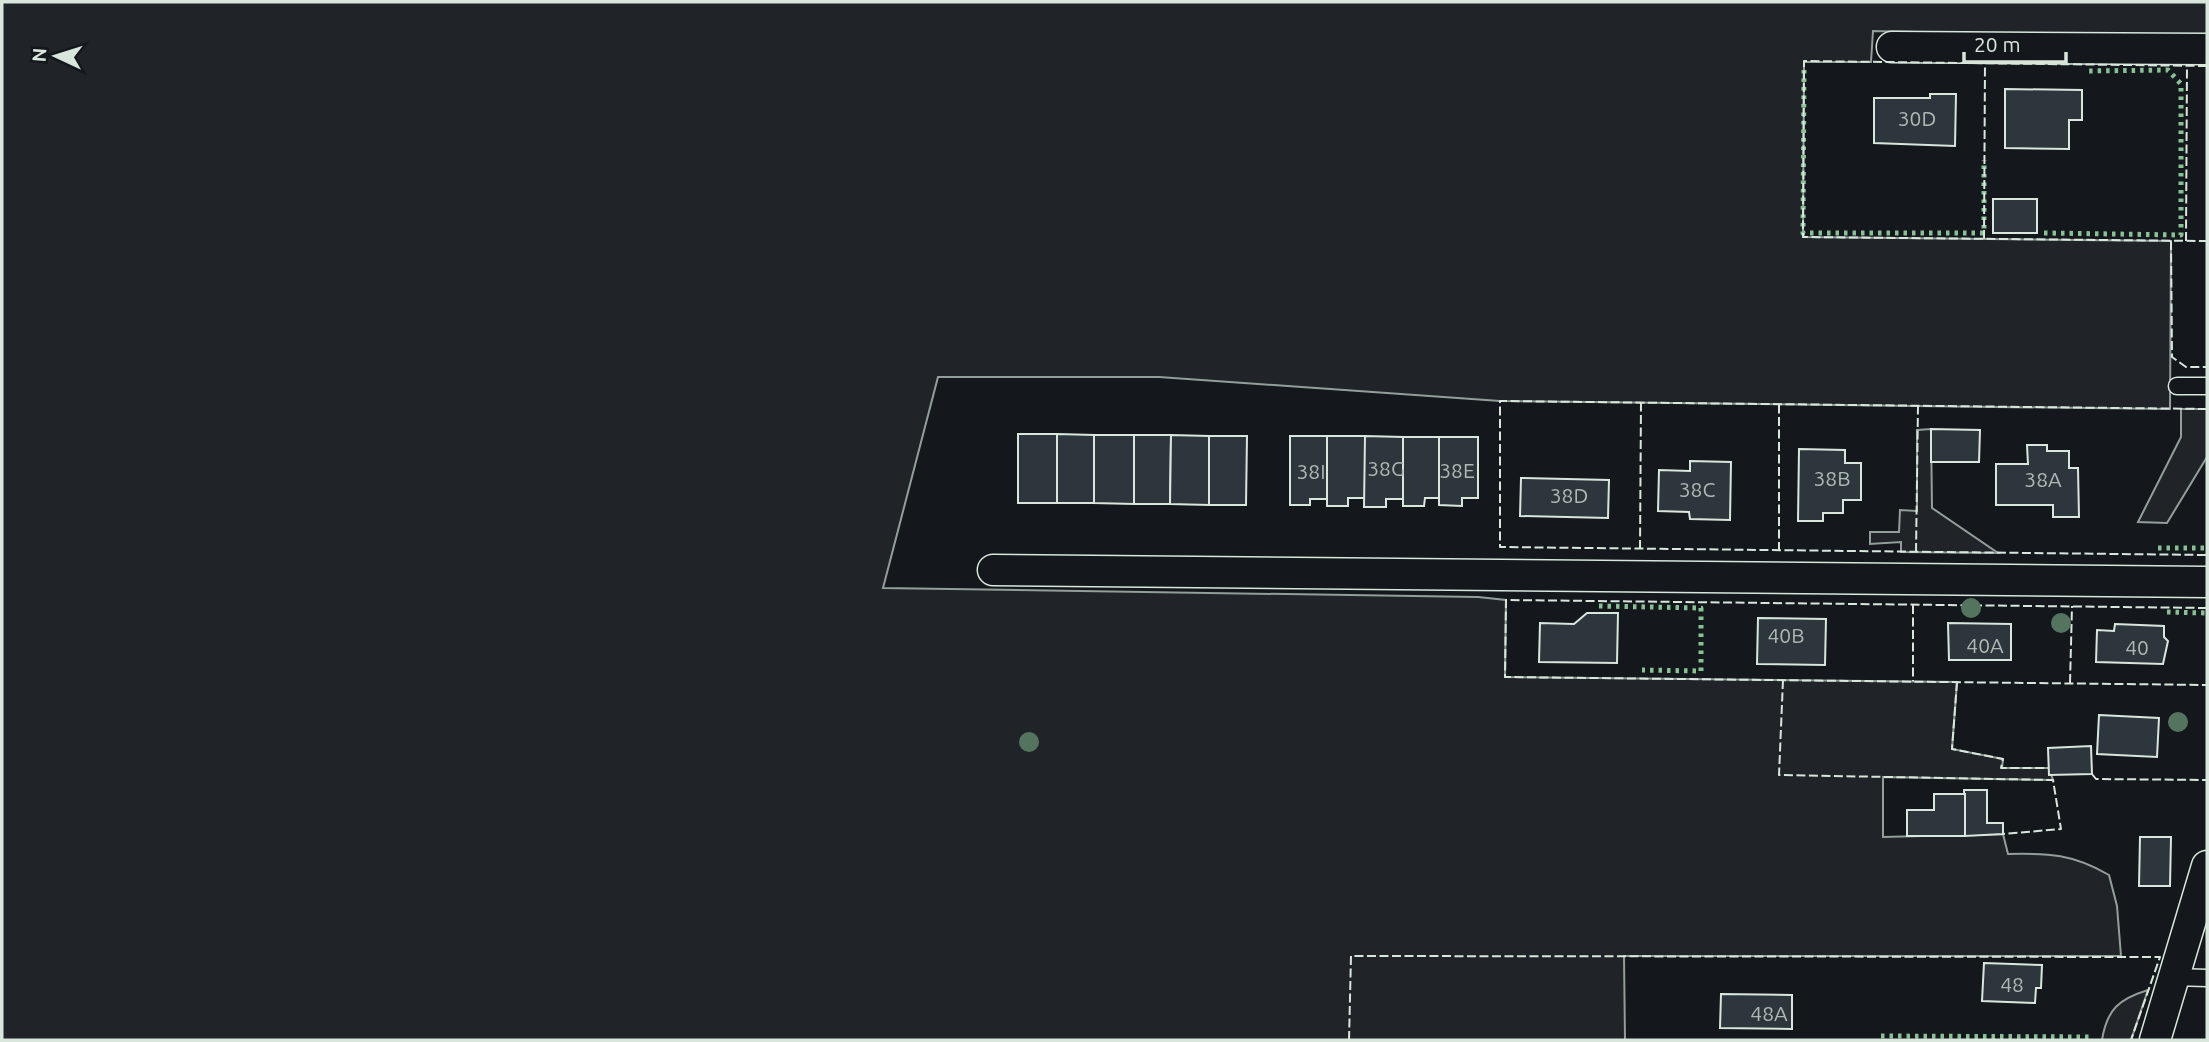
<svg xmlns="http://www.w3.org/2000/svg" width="2209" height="1042" font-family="Ubuntu,sans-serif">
  <rect width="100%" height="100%" fill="#14181c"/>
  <!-- green -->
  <g fill="#202428" stroke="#939e99" stroke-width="2">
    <path d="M2 2H2207V39L1873 31 1871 62H1804L1803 237 2171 241 2170 409 1500 401 1159 377H938L883 588 1478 597 1506 600 1505 677 1957 682 1952 749 2003 759 2002 768H2049L2053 780 1883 777V837L2003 834 2008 854C2049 853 2073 854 2109 875L2117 906 2121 956H1624L1625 1040H2Z"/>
    <path d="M2181 409H2207V457L2167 523 2138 522 2181 437Z"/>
    <path d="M1931 429 1932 508 1998 553 1901 552V542L1870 544V532H1899L1900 510 1917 511V430Z"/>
    <path d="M2148 990 2131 1040H2102C2107 1009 2119 999 2148 990Z"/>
  </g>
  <!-- building -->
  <g fill="#2c363c" stroke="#d8e6dc" stroke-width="2">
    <path d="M2005 89 2082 90V120H2069V149L2005 148Z"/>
    <path d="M1930 94H1956L1955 146 1874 143V98H1930Z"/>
    <rect x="1993" y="199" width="44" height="34"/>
    <path d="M1931 429 1980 430 1979 462H1931Z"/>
    <rect x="1018" y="434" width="39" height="69"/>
    <path d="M1057 434 1094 435V503H1057Z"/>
    <path d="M1094 435H1134V504L1094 503Z"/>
    <path d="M1134 435H1171L1170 504H1134Z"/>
    <path d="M1171 435 1209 436V505L1170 504Z"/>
    <path d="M1209 436H1247L1246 505H1209Z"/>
    <path d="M1290 436H1327V499H1310V505H1290Z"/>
    <path d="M1327 436H1365V498H1348V506H1327Z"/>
    <path d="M1365 436 1403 437V499H1386V507H1364Z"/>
    <path d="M1403 437H1439L1440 498H1425L1424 506H1403Z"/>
    <path d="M1439 437H1478V498H1462V506L1439 505Z"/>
    <path d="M2027 445H2047V451H2069V468H2078L2079 517H2053V505H1996V464H2028Z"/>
    <path d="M1799 449 1845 450V463H1861V500H1843V513H1823V521H1798Z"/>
    <path d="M1690 461 1731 462 1730 520 1690 519 1689 512 1658 511 1659 470 1690 471Z"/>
    <path d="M1521 478 1609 480 1608 518 1520 516Z"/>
    <path d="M1587 613H1618L1617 663 1539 662 1540 623 1574 624Z"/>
    <path d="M1758 618 1826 619 1825 665 1757 664Z"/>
    <path d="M1948 623 2011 624V660H1949Z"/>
    <path d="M2115 624 2164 626V637L2168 641 2163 664 2096 662 2097 630 2114 631Z"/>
    <path d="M2099 715 2159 718 2157 757 2097 754Z"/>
    <path d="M2091 746 2092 774 2049 775 2048 748Z"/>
    <path d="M1964 790H1987V823H2003V834L1965 836Z"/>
    <path d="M1934 794H1965V836H1907V810H1934Z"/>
    <path d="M2140 837H2171L2170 886H2139Z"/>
    <path d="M1984 963 2042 965 2041 988H2036L2035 1003 1982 1001Z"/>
    <path d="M1721 994 1792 995V1029L1720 1028Z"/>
  </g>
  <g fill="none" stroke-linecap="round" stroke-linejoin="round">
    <!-- lane casing -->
    <g stroke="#d8e6dc" stroke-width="19">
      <g id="lane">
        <path d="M2177 386H2207"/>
        <path d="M2173 977 2207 978"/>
      </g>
    </g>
    <!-- street casing -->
    <g stroke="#d8e6dc" stroke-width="33">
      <g id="street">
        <path d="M1892 47 2207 49"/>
        <path d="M993 570 2207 582"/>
        <path d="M2155 1040 2207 866"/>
      </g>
    </g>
    <!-- lane -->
    <use href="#lane" stroke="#14181c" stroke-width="16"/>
    <!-- street -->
    <use href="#street" stroke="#14181c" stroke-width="30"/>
    <!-- hedge -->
    <g stroke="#8ac095" stroke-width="5" stroke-dasharray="3.5 5" stroke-linecap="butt">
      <path d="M1804 70 1803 233H1984V160"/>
      <path d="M2044 233 2181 235V84L2168 70 2085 71"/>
      <path d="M2158 548H2207"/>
      <path d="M1599 606 1701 608V671L1642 670"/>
      <path d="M2167 612 2207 613"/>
      <path d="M1881 1036 2092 1037"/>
    </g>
    <!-- fence -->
    <g stroke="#d8e6dc" stroke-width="2" stroke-dasharray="9 3.5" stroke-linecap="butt">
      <path d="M2207 66 1804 61 1803 233V237L2207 241"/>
      <path d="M1984 239 1985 64"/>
      <path d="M2171 241 2172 357 2186 367H2207"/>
      <path d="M2186 241 2187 65"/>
      <path d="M2207 409 1500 401V547L2207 555"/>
      <path d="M1640 549 1641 402"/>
      <path d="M1779 551V404"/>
      <path d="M1916 552 1918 406"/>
      <path d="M1913 605V681"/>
      <path d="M2207 608 1506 600 1505 677 2207 685"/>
      <path d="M1783 680 1779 775 2053 780 2061 829 2003 834"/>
      <path d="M1957 682 1952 749 2003 759 2001 768H2049"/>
      <path d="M2070 683 2072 606"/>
      <path d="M2092 774 2096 779 2207 780"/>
      <path d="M1349 1040 1351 956 2160 957 2131 1040"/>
    </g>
  </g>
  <!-- trees -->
  <g fill="#55745f">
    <circle cx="1971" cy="608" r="10"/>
    <circle cx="2061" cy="623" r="10"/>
    <circle cx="2178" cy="722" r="10"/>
    <circle cx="1029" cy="742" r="10"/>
  </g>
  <g text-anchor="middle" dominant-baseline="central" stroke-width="5" stroke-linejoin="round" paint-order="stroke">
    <!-- number labels -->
    <g font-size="21" fill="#adbab4">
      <text x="1917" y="118">30D</text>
      <text x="1386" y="468">38G</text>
      <text x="1457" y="470">38E</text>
      <text x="1311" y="471">38I</text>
      <text x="1832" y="478">38B</text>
      <text x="2043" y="479">38A</text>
      <text x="1697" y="489">38C</text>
      <text x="1569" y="495">38D</text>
      <text x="1786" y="635">40B</text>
      <text x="1985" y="645">40A</text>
      <text x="2137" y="647">40</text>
      <text x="2012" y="984">48</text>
      <text x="1769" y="1013">48A</text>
    </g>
  </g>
  <!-- border -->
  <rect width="2209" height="1042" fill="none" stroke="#d8e6dc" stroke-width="7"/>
  <!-- north arrow -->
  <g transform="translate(56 56) rotate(274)" stroke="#14181c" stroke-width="5" paint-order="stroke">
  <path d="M0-5L12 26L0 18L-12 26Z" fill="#d8e6dc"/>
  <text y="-10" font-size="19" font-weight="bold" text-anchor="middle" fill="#d8e6dc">N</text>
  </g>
  <!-- scale -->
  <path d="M1964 52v10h102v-10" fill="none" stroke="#d8e6dc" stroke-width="3.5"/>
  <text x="1974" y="52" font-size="21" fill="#d8e6dc" stroke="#14181c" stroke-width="5" paint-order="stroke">20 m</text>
</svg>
